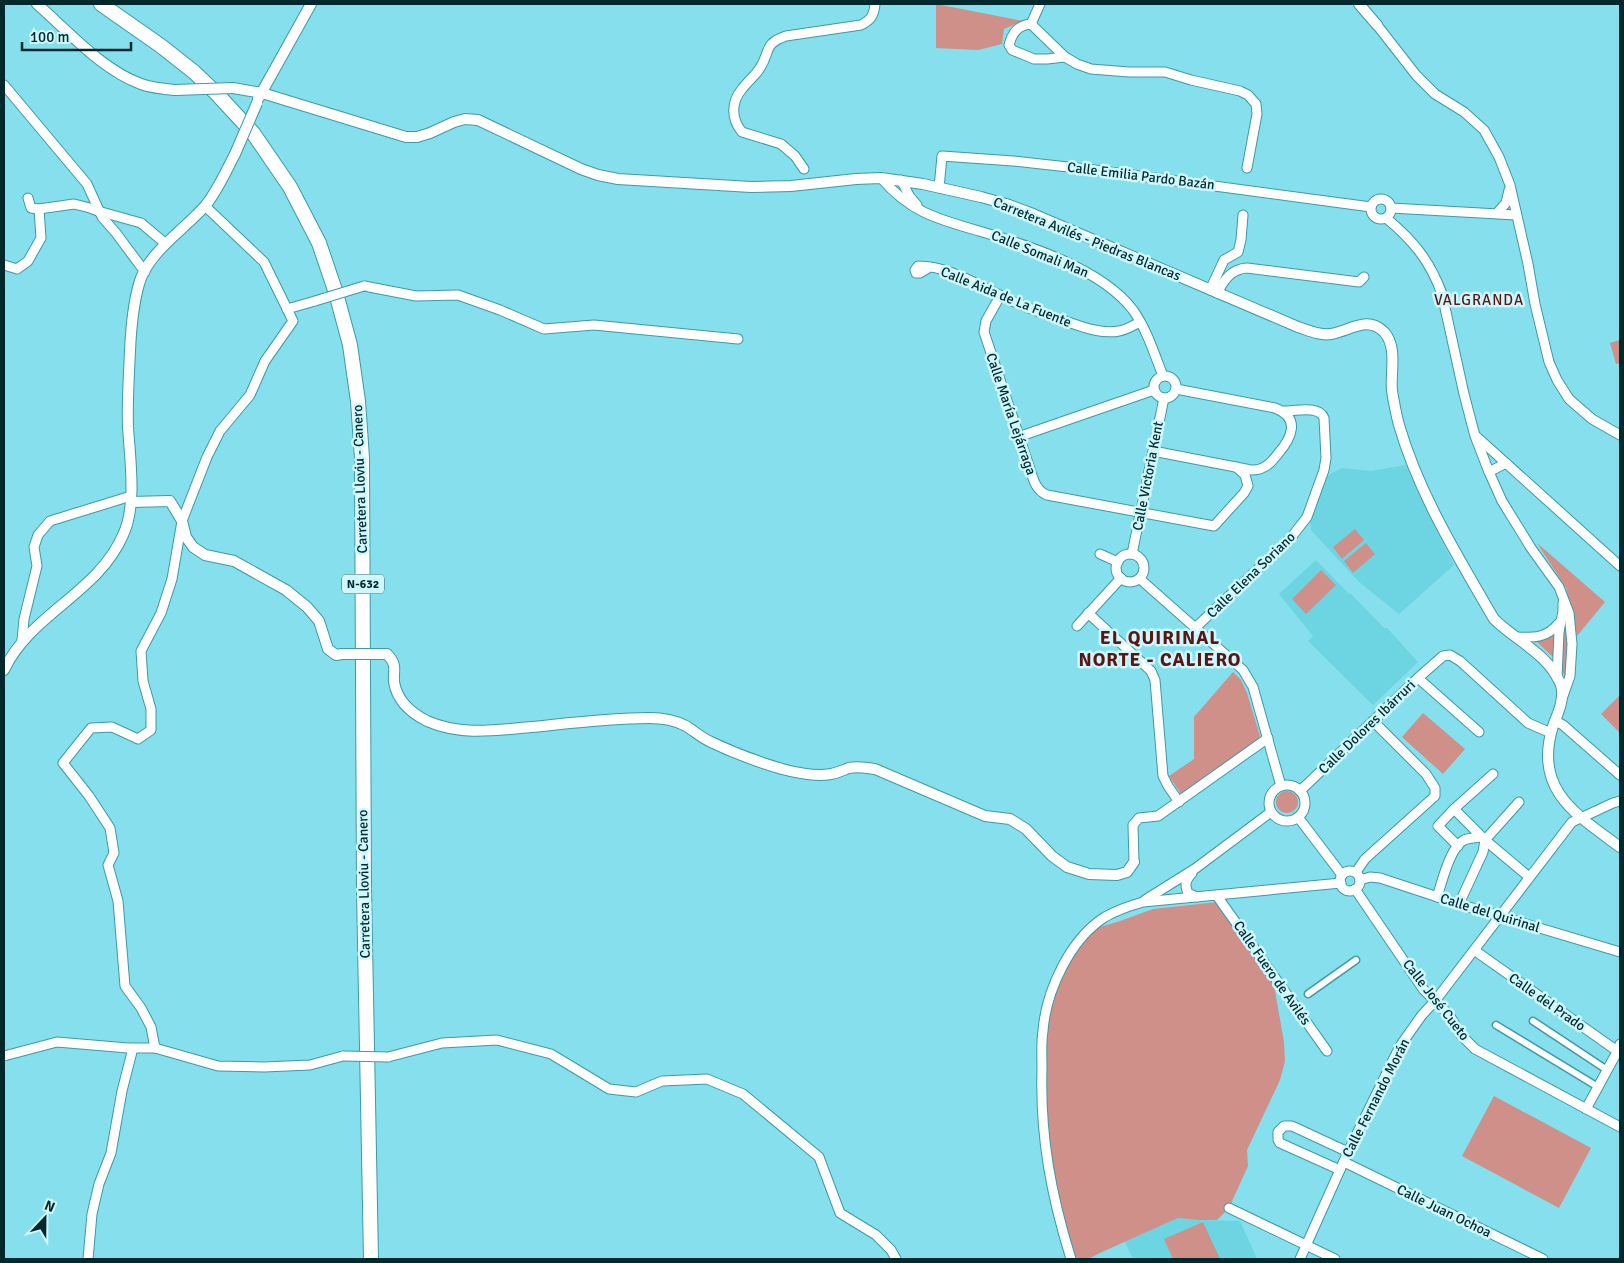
<svg xmlns="http://www.w3.org/2000/svg" width="1624" height="1263" font-family="Signika,sans-serif">
  <rect width="100%" height="100%" fill="#85dfec"/>
  <!-- built -->
  <g fill="#6dd4e1">
    <path d="M1406 465 1428 513 1454 565 1399 614 1359 582 1311 530 1310 522 1327 476 1342 468 1371 471Z"/>
    <path d="M1316 560 1348 593 1351 594 1384 628H1387L1418 662 1373 705 1308 641 1313 636 1279 594Z"/>
    <path d="M1178 1218 1199 1220 1240 1221 1257 1259H1133L1125 1242Z"/>
  </g>
  <!-- green -->
  <g fill="#cf9089">
    <path d="M936 4 1023 21 1004 29 1002 44 978 50 936 48Z"/>
    <path d="M1620 340V363L1616 364 1610 343Z"/>
    <path d="M1355 529 1364 540 1342 559 1333 547Z"/>
    <path d="M1366 543 1375 554 1353 573 1344 561Z"/>
    <path d="M1537 543 1605 602 1577 636 1566 588Z"/>
    <path d="M1321 570 1336 585 1306 614 1292 599Z"/>
    <path d="M1565 609 1569 645 1566 678 1559 666Z"/>
    <path d="M1556 630 1554 658 1535 640Z"/>
    <path d="M1233 672 1241 680 1247 693 1260 736 1256 743 1181 794 1169 776 1194 759V717Z"/>
    <path d="M1620 695V733L1601 714Z"/>
    <path d="M1423 713 1465 749 1443 774 1402 737Z"/>
    <circle cx="1287" cy="802" r="11"/>
    <path d="M1218 902 1272 974 1284 1042 1285 1061 1280 1080 1247 1150 1248 1166 1229 1208 1217 1220H1199L1178 1218 1102 1252 1088 1259H1071L1049 1174 1043 1030 1054 984 1090 930 1120 921 1153 909Z"/>
    <path d="M1494 1096 1591 1148 1559 1208 1462 1156Z"/>
    <path d="M1203 1222 1220 1259H1173L1164 1239Z"/>
  </g>
  <g fill="none" stroke-linecap="round" stroke-linejoin="round">
    <!-- pedestrian casing -->
    <g stroke="#3d9aa7" stroke-width="9">
      <g id="pedestrian">
        <path d="M1308 994 1356 960"/>
        <path d="M1533 1021 1607 1070"/>
        <path d="M1496 1025 1598 1087"/>
      </g>
    </g>
    <!-- minor casing -->
    <g stroke="#3d9aa7" stroke-width="11">
      <g id="minor">
        <path d="M1040 4 1031 24C1018 25 1012 33 1009 45L1012 50 1034 59H1047L1065 57 1077 64 1091 69 1129 72H1165L1191 80 1240 91 1248 95 1256 104 1257 114 1247 168"/>
        <path d="M1031 24 1065 57"/>
        <path d="M1377 25 1416 75 1435 94 1464 112 1484 130 1499 157 1510 185 1528 264 1535 304 1549 362 1557 380 1569 399 1577 406 1592 419 1620 435"/>
        <path d="M4 85 87 184 102 217 116 233 145 272"/>
        <path d="M804 169 795 156 781 144 742 132C731 119 731 102 742 89 748 81 755 76 760 68 771 51 763 44 786 36L861 25C871 20 874 15 875 4"/>
        <path d="M881 178C910 212 937 219 979 231 1028 245 1102 269 1133 310 1147 330 1154 353 1163 376"/>
        <path d="M901 180 910 197 917 205"/>
        <path d="M939 188 942 156 1013 161 1095 170 1371 207"/>
        <path d="M28 198 31 208 39 209 74 204 90 208 98 211 141 223 166 244"/>
        <circle cx="1381" cy="209" r="10"/>
        <path d="M1391 208 1516 215"/>
        <path d="M1497 213 1506 203 1509 190"/>
        <path d="M1386 218C1413 240 1430 261 1442 294L1464 394 1475 436 1489 472 1502 501 1531 548 1559 587 1569 613 1572 644 1570 676 1563 696"/>
        <path d="M4 265 17 269 28 261 41 238 39 209"/>
        <path d="M930 267 920 273H916L915 270 918 266C948 266 974 283 1000 295 1022 307 1046 315 1071 323 1085 328 1103 334 1119 331 1126 330 1134 325 1140 322"/>
        <path d="M364 286 416 296 458 295 500 310 544 329 594 325 738 339"/>
        <path d="M1210 290 1224 260 1238 252 1241 240 1243 215"/>
        <path d="M1217 293C1224 280 1231 269 1247 268L1359 282 1364 277"/>
        <path d="M1000 296 986 321 984 332 1029 466C1033 478 1035 490 1047 495L1214 526 1244 493 1248 486 1245 475 1236 467"/>
        <path d="M287 309 315 301"/>
        <circle cx="1165" cy="387" r="11"/>
        <path d="M1018 437 1154 390"/>
        <path d="M1477 437 1620 566"/>
        <path d="M1153 451 1251 470C1255 470 1259 470 1262 468 1269 466 1273 460 1277 455 1292 438 1301 418 1275 408L1176 389"/>
        <path d="M1489 472 1506 463"/>
        <path d="M1100 554 1118 562"/>
        <path d="M1132 554 1164 398"/>
        <circle cx="1130" cy="568" r="14"/>
        <path d="M1140 579 1243 670 1253 687 1281 786"/>
        <path d="M1088 613 1151 671 1155 680 1163 776 1168 786 1179 802"/>
        <path d="M1077 626 1121 578"/>
        <path d="M1195 628 1290 539 1307 517 1324 470 1326 458 1324 418C1319 405 1295 411 1284 411"/>
        <path d="M1516 637C1534 638 1547 638 1559 623"/>
        <path d="M22 640 24 619 37 566 34 547 38 535 50 521 131 496"/>
        <path d="M1418 678 1443 656 1450 655 1460 661 1528 723 1551 733"/>
        <path d="M1557 678 1559 632 1563 611V603"/>
        <path d="M1555 721 1563 725 1620 775"/>
        <circle cx="1287" cy="803" r="18"/>
        <path d="M1300 791 1418 678 1479 732"/>
        <path d="M1519 802 1485 840 1529 877"/>
        <path d="M1454 809 1493 774"/>
        <path d="M1298 817 1342 875"/>
        <path d="M1458 846 1438 826 1454 809 1485 840 1483 852 1459 904"/>
        <path d="M1134 862 1133 825 1139 818 1158 816 1268 738"/>
        <circle cx="1350" cy="881" r="10"/>
        <path d="M1356 872 1365 859 1435 796V788L1426 774 1373 721"/>
        <path d="M1192 873C1186 880 1184 884 1188 893L1197 897"/>
        <path d="M1360 880 1370 877 1380 878 1459 904 1620 952"/>
        <path d="M1355 889 1423 989 1450 1016 1461 1035 1475 1049 1620 1127"/>
        <path d="M1217 896 1327 1051"/>
        <path d="M1437 897C1442 882 1450 847 1464 840 1469 838 1475 838 1480 837"/>
        <path d="M1145 900 1196 868 1271 812"/>
        <path d="M1474 950 1620 1053"/>
        <path d="M155 1048 151 1027 141 1008 125 986 118 901 108 865 114 853 110 828 89 796 63 763 91 728 112 727 138 739 151 730V709L143 681 141 651 161 613 172 579 182 521 207 457 220 431 250 395 265 361 293 321 264 262 205 206"/>
        <path d="M4 1056 57 1042 128 1048H155L218 1066 264 1067 310 1065 343 1056"/>
        <path d="M388 1057 442 1043 497 1040 551 1054 609 1089 636 1092 662 1081 707 1079 743 1094 819 1157 840 1213 876 1235 891 1250 896 1259"/>
        <path d="M1586 1109 1617 1052 1620 1044"/>
        <path d="M1344 1162 1543 1259"/>
        <path d="M1340 1170 1280 1143 1278 1140V1132L1284 1126H1292L1348 1152"/>
        <path d="M1229 1208 1335 1259"/>
        <path d="M88 1259 92 1214 99 1184 111 1153 122 1091 133 1048"/>
        <path d="M1071 1259C1051 1195 1040 1136 1042 1069 1042 1056 1041 1043 1043 1031 1046 991 1070 939 1105 917 1117 910 1129 906 1143 902L1341 883"/>
        <path d="M1300 1259 1348 1152 1400 1046 1422 1015 1435 1001 1572 822 1613 803 1620 801"/>
      </g>
    </g>
    <!-- tertiary casing -->
    <g stroke="#3d9aa7" stroke-width="12">
      <g id="tertiary">
        <path d="M37 4C68 31 102 70 141 84 152 88 164 89 175 90"/>
        <path d="M1359 4 1377 25"/>
        <path d="M233 88 262 93 406 137H417L430 133 454 122 465 119 478 120 581 169 598 175 618 179 751 187 791 186 856 179 881 178 923 184 981 197 1006 204 1033 214 1298 327C1308 330 1320 336 1331 334 1350 331 1367 315 1384 332 1398 347 1390 374 1392 391 1394 403 1396 414 1399 425 1419 494 1458 557 1494 619 1516 641 1549 654 1561 685 1565 698 1558 713 1553 726 1533 789 1575 814 1620 847"/>
        <path d="M258 99 311 4"/>
        <path d="M131 502 170 501 182 521 186 537 193 547 205 555 234 561 286 590 307 607 319 621 328 649 336 655 342 654"/>
        <path d="M382 654H387C398 666 393 669 394 682 397 700 411 713 427 721 461 736 496 730 532 727 571 723 610 718 649 718 661 718 675 720 686 726 694 731 702 738 711 742 734 753 758 762 782 769 797 773 815 777 831 774 837 773 843 770 849 768 858 766 866 768 875 769L985 816 1010 819 1026 829 1052 856 1067 867 1089 874 1117 875 1127 872 1134 862"/>
        <path d="M4 670C30 614 98 593 123 535 137 506 130 459 128 427 127 401 129 376 130 351 131 328 133 305 139 284 147 253 185 229 205 206 217 192 226 171 235 154"/>
      </g>
    </g>
    <!-- trunk casing -->
    <g stroke="#3d9aa7" stroke-width="16">
      <path id="trunk" d="M101 4 161 46 194 72 217 94 253 133 290 187 319 243 336 293 350 345 358 401 362 458 364 890 371 1259"/>
    </g>
    <!-- pedestrian -->
    <use href="#pedestrian" stroke="#fff" stroke-width="6"/>
    <!-- minor -->
    <use href="#minor" stroke="#fff" stroke-width="9"/>
    <!-- tertiary -->
    <use href="#tertiary" stroke="#fff" stroke-width="10"/>
    <!-- trunk -->
    <use href="#trunk" stroke="#fff" stroke-width="14"/>
    <!-- minor-bridge casing -->
    <g stroke="#3d9aa7" stroke-width="11" stroke-linecap="butt">
      <g id="minor-bridge">
        <path d="M315 301 364 286"/>
        <path d="M343 1056 388 1057"/>
      </g>
    </g>
    <!-- tertiary-bridge casing -->
    <g stroke="#3d9aa7" stroke-width="12" stroke-linecap="butt">
      <g id="tertiary-bridge">
        <path d="M175 90 233 88"/>
        <path d="M235 154 257 103"/>
        <path d="M342 654H382"/>
      </g>
    </g>
    <!-- minor-bridge -->
    <use href="#minor-bridge" stroke="#fff" stroke-width="9"/>
    <!-- tertiary-bridge -->
    <use href="#tertiary-bridge" stroke="#fff" stroke-width="10"/>
  </g>
  <g text-anchor="middle" dominant-baseline="central" stroke-width="5" stroke-linejoin="round" paint-order="stroke">
    <!-- shield labels -->
    <rect fill="#cef8fe" stroke="#3e666c" stroke-width="1" x="342" y="574.5" width="42" height="19" rx="4"/>
    <g font-size="12" font-weight="bold" fill="#00282d">
      <text x="363" y="584">N-632</text>
    </g>
    <!-- street labels -->
    <g font-size="14" fill="#00282d" stroke="#cef8fe">
      <text transform="translate(1141 176) rotate(7)">Calle Emilia Pardo Bazán</text>
      <text transform="translate(1087 239) rotate(22)">Carretera Avilés - Piedras Blancas</text>
      <text transform="translate(1040 254) rotate(22)">Calle Somali Man</text>
      <text transform="translate(1006 297) rotate(22)">Calle Aida de La Fuente</text>
      <text transform="translate(1011 414) rotate(71)">Calle María Lejárraga</text>
      <text transform="translate(1148 476) rotate(-79)">Calle Victoria Kent</text>
      <text transform="translate(360 479) rotate(-92)">Carretera Lloviu - Canero</text>
      <text transform="translate(1251 575) rotate(-44)">Calle Elena Soriano</text>
      <text transform="translate(1367 727) rotate(-44)">Calle Dolores Ibárruri</text>
      <text transform="translate(364 884) rotate(-91)">Carretera Lloviu - Canero</text>
      <text transform="translate(1490 913) rotate(17)">Calle del Quirinal</text>
      <text transform="translate(1272 973) rotate(55)">Calle Fuero de Avilés</text>
      <text transform="translate(1436 1000) rotate(52)">Calle José Cueto</text>
      <text transform="translate(1547 1002) rotate(35)">Calle del Prado</text>
      <text transform="translate(1376 1098) rotate(-63)">Calle Fernando Morán</text>
      <text transform="translate(1444 1211) rotate(26)">Calle Juan Ochoa</text>
    </g>
    <!-- neighbourhood labels -->
    <g font-size="15" letter-spacing="1" fill="#5a1613" stroke="#cef8fe">
      <text x="1479" y="300">VALGRANDA</text>
    </g>
    <!-- district labels -->
    <g font-size="19" font-weight="bold" letter-spacing="1" fill="#5a1613" stroke="#cef8fe">
      <text x="1160" y="638">EL QUIRINAL<tspan x="1160" dy="22">NORTE - CALIERO</tspan></text>
    </g>
  </g>
  <!-- border -->
  <rect width="1624" height="1263" fill="none" stroke="#00282d" stroke-width="10"/>
  <!-- north arrow -->
  <g transform="translate(45 1218) rotate(22)" stroke="#cef8fe" stroke-width="4" paint-order="stroke">
  <path d="M0-4L9 19L0 12L-9 19Z" fill="#00282d"/>
  <text y="-8" font-size="14" font-weight="bold" text-anchor="middle" fill="#00282d">N</text>
  </g>
  <!-- scale -->
  <path d="M22 42v8h109v-8" fill="none" stroke="#00282d" stroke-width="2.5"/>
  <text x="30" y="42" font-size="15" fill="#00282d" stroke="#cef8fe" stroke-width="4" paint-order="stroke">100 m</text>
</svg>
